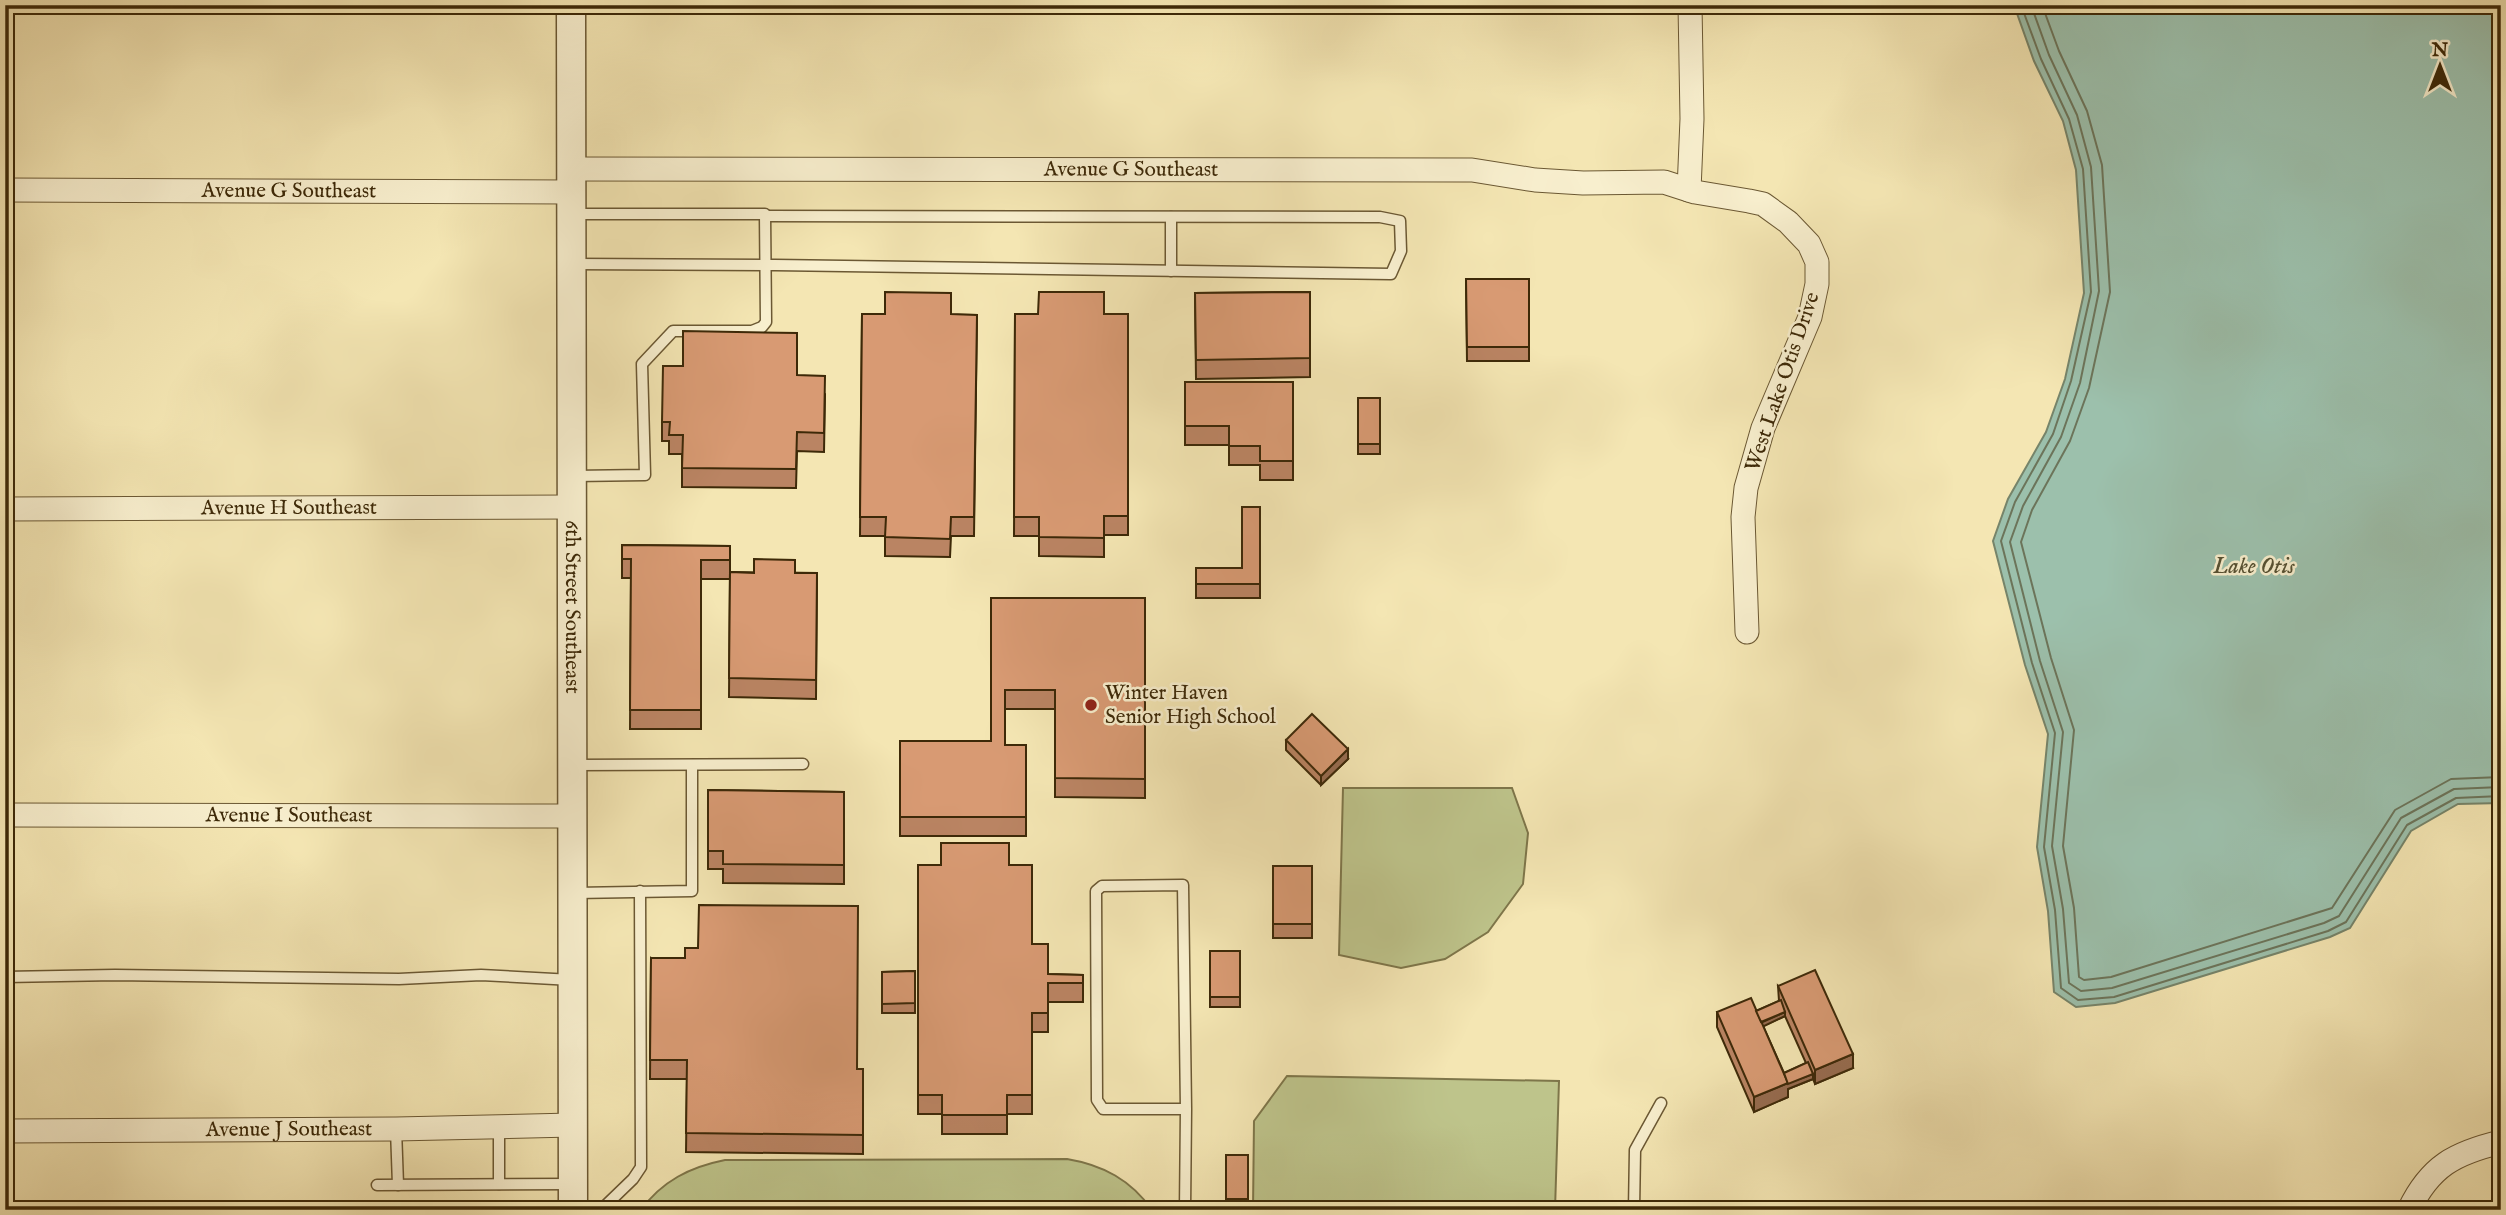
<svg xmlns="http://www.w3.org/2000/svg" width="2506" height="1215" font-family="'IM FELL English',serif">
  <rect width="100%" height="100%" fill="#f4e6b3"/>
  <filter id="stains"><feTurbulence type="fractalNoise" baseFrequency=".00286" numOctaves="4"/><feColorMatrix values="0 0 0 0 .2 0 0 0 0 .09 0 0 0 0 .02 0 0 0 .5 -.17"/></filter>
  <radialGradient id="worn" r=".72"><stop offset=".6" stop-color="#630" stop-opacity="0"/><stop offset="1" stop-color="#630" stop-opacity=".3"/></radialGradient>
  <!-- green -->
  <g fill="#bec48b" stroke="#7e764a" stroke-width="2">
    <path d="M1343 788H1512L1528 833 1523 884 1488 932 1445 959 1401 968 1339 955Z"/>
    <path d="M1287 1076 1559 1081 1555 1210H1253L1254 1121Z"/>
    <path d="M1067 1159C1103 1165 1131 1180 1152 1210H641C662 1181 690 1167 725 1160Z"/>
  </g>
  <!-- water -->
  <path fill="#9cc0ac" stroke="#76846a" stroke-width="2" d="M2014 5H2501V803L2458 804 2411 831 2350 928 2330 937 2115 1003 2076 1007 2054 992 2048 911 2037 847 2048 734 2025 665 1993 541 2008 499 2046 432 2065 379 2084 293 2076 170 2063 121 2034 61Z"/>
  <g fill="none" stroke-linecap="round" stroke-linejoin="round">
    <!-- shore -->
    <g stroke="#6c745a" stroke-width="2">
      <path d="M2021 5 2041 59 2069 119 2083 169 2091 292 2071 381 2053 434 2015 502 2001 541 2032 663 2055 733 2044 847 2055 910 2061 988 2078 1000 2114 997 2328 931 2346 922 2407 825 2456 798 2501 796"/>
      <path d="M2031 5 2049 55 2077 115 2091 167 2099 291 2080 383 2061 437 2023 506 2010 542 2040 661 2063 732 2052 846 2063 909 2069 983 2081 991 2112 988 2324 923 2339 916 2401 818 2454 789 2501 787"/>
      <path d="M2042 5 2059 51 2087 111 2102 165 2110 292 2089 388 2070 441 2032 510 2021 542 2051 658 2074 730 2063 846 2074 908 2079 977 2084 980 2111 977 2332 908 2395 810 2451 779 2501 777"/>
    </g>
    <!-- service casing -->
    <g stroke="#6b5833" stroke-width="13">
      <g id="service">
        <path d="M571 214H765L766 322 762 327 752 331H673L642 364 645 475 574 476"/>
        <path d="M1171 217V271"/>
        <path d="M574 264 775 265 1391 274 1401 251 1400 221 1380 217 765 216"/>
        <path d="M575 765 803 764"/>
        <path d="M575 893 692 891V765"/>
        <path d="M5 977 115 975 399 979 481 975 572 980"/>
        <path d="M499 1127V1184"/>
        <path d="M396 1129 398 1185"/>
        <path d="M377 1185 573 1184"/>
        <path d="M577 1210 604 1207 633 1179 641 1167 640 891"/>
        <path d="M1185 1210 1186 1109 1183 885 1102 886 1096 891 1097 1100 1103 1109H1186"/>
        <path d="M1634 1210 1635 1150 1661 1103"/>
      </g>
    </g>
    <!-- minor casing -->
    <g stroke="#6b5833" stroke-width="25">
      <g id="minor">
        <path id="s1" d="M571 169 1472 170 1535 180 1583 183 1664 182 1695 192 1749 201 1763 204 1788 222 1809 244 1817 262V284L1810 317 1763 428 1746 488 1743 517 1747 632"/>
        <path id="s2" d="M5 190 571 192"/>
        <path d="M1689 190 1692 119 1690 5"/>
        <path id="s3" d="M5 509 571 507"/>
        <path id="s4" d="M5 815 572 816"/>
        <path id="s5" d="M5 1131 396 1129 572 1125"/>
        <path d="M2409 1210C2430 1166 2455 1153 2501 1142"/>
      </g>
    </g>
    <!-- tertiary casing -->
    <g stroke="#6b5833" stroke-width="31">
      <g id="tertiary">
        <path id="s6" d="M571 5 573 1210"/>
      </g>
    </g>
    <!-- service -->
    <use href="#service" stroke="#f8efce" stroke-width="10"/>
    <!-- minor -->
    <use href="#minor" stroke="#f8efce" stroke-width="23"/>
    <!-- tertiary -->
    <use href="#tertiary" stroke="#f8efce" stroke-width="28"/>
  </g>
  <!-- wall -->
  <g fill="#ba8463" stroke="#3d2908" stroke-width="2" fill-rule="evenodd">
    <path d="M1466 279H1529V361H1467Z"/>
    <path d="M1310 292V377L1196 379 1195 293Z"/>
    <path d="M862 314 977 315 974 536H951L950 557 885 556V536H860Z"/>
    <path d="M1015 314H1128V535H1104V557L1039 556V536H1014Z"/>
    <path d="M797 375 825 394 824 452 797 451 796 488 682 487V454H669V441H662V422Z"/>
    <path d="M1185 382H1293V480H1260V465H1229V445H1185Z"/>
    <rect x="1358" y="398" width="22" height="56"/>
    <path d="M1260 507V598H1196V568H1242Z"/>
    <path d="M622 545 730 546V579H701V729H630L631 578H622Z"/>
    <path d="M730 572 817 573 816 699 729 697Z"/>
    <path d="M991 598H1145V798L1055 797V709H1005V745H1026V836H900V741H991Z"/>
    <path d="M1286 740 1348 759 1321 785 1286 750Z"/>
    <path d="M708 790 844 792V884L723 883V869H708Z"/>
    <path d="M918 865H1009L1032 944 1048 974 1083 975V1002H1048V1032H1032V1114H1007V1134H942V1114H918Z"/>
    <rect x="1273" y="866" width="39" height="72"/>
    <rect x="1210" y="951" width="30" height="56"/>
    <path d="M651 958 857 1069H863V1154L686 1152 687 1079H650Z"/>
    <path d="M915 971V1013H882V972Z"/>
    <path d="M1778 986 1853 1068 1815 1084 1813 1079 1788 1089V1097L1754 1112 1717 1027V1012L1756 1011 1779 1001ZM1785 1016 1806 1063 1784 1073 1763 1026Z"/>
    <rect x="1226" y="1155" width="22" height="54"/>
  </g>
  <!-- shaded-wall -->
  <g fill="#976c50" stroke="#3d2908" stroke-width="2">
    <path d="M1348 749V759L1321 785V776Z"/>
    <path d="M1785 1012V1016L1758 1029V1024Z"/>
    <path d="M1853 1054V1068L1815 1084V1070Z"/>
    <path d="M1813 1074V1079L1788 1089V1097L1754 1112V1097L1788 1083Z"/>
  </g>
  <!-- building -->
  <g fill="#d89a73" stroke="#3d2908" stroke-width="2">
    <path d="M1466 279H1529V347H1467Z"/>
    <path d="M885 292 951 293V314L977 315 974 517H951L950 539 885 537 886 517H860L862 314H885Z"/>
    <path d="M1039 292H1104V314H1128V516H1104V538L1039 537V517H1014L1015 314H1038Z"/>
    <path d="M1310 292V358L1196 360 1195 293Z"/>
    <path d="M683 331 797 333V375L825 376 824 433 797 432 796 469 682 468 683 435H669L670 422H662L663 366H683Z"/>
    <path d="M1185 382H1293V461H1260V446H1229V426H1185Z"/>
    <rect x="1358" y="398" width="22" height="46"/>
    <path d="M1242 507H1260V584H1196V568H1242Z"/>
    <path d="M622 545 730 546V560H701V710H630L631 559H622Z"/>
    <path d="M754 559 795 560V573H817L816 680 729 678 730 572 754 573Z"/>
    <path d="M991 598H1145V779L1055 778V690H1005V745H1026V817H900V741H991Z"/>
    <path d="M1312 714 1348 749 1321 776 1286 740Z"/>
    <path d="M708 790 844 792V865L723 864V851H708Z"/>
    <path d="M941 843H1009V865H1032V944H1048V974L1083 975V983H1048V1013H1032V1095H1007V1115H942V1095H918V865H941Z"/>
    <rect x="1273" y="866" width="39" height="58"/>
    <path d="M699 905 858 906 857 1069H863V1135L686 1133 687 1060H650L651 958H685V948H698Z"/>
    <rect x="1210" y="951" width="30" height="46"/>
    <path d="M1815 970 1853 1054 1815 1070 1778 986Z"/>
    <path d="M915 971V1003L882 1004V972Z"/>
    <path d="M1751 998 1788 1083 1754 1097 1717 1012Z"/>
    <path d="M1781 1000 1785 1012 1761 1022 1756 1011Z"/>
    <path d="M1808 1062 1813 1074 1788 1084 1784 1073Z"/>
    <rect x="1226" y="1155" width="22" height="44"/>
    <path d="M528 1202V1210H369V1203Z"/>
  </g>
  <!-- markers -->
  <circle fill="#8f2418" stroke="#f8efce" stroke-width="2.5" cx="1091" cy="705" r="7"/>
  <g text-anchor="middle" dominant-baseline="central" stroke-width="5" stroke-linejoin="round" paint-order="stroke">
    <!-- street labels -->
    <g font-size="21" fill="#3d2908" stroke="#f8efce">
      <text stroke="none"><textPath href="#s1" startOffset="560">Avenue G Southeast</textPath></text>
      <text stroke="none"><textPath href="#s2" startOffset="284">Avenue G Southeast</textPath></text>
      <text transform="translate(1783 382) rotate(-71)">West Lake Otis Drive</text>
      <text stroke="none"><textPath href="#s3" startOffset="284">Avenue H Southeast</textPath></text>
      <text stroke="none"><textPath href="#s6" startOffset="602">6th Street Southeast</textPath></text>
      <text stroke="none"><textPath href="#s4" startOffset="284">Avenue I Southeast</textPath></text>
      <text stroke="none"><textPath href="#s5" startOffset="284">Avenue J Southeast</textPath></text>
    </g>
    <!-- poi labels -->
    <g font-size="21" fill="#3d2908" stroke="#f8efce" text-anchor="start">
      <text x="1105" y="693">Winter Haven<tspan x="1105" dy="24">Senior High School</tspan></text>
    </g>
    <!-- water labels -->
    <g font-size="23" font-style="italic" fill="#554f31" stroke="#f8efce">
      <text x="2254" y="566">Lake Otis</text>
    </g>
  </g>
  <!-- margin -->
  <rect width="2506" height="1215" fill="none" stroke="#f4e6b3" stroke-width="28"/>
  <rect x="7" y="7" width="2492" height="1201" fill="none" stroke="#3d2908" stroke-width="3.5"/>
  <rect x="14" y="14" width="2478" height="1187" fill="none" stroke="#3d2908" stroke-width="2"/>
  <!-- north arrow -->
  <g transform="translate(2440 66)" stroke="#f8efce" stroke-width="5" paint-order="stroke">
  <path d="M0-5L12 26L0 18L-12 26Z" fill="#3d2908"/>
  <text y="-10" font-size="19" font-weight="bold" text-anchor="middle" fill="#3d2908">N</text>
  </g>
  <rect width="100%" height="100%" filter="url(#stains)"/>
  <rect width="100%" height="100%" fill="url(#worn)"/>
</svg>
